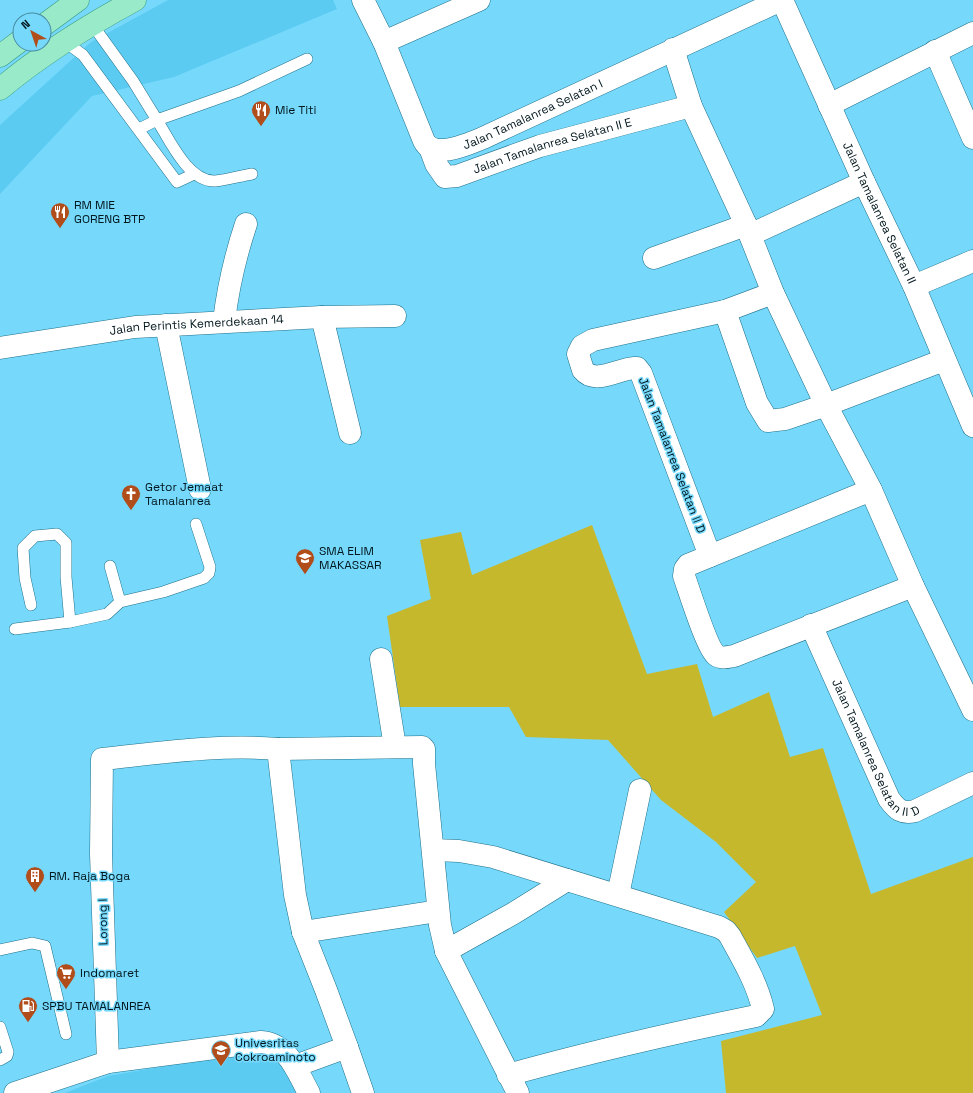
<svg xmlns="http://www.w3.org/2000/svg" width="973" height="1093" font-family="'Space Grotesk',sans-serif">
  <rect width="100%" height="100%" fill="#76d9fc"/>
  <!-- built -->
  <g fill="#5ccbf1">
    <path d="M168 0H333L337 9 174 77 92 96 0 194V125L91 42Z"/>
    <path d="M274 1047 296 1093H65L108 1076Z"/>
  </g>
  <!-- green -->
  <path fill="#c6b82d" d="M592 525 647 674 697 664 713 717 769 692 790 757 823 748 871 894 973 857V1093H726L721 1041 822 1015 795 946 757 958 724 912 756 882 716 842 661 800 608 740 526 737 509 707H400L387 616 431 599 420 540 461 532 472 575Z"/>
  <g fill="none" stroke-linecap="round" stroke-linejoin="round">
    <!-- service casing -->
    <g stroke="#1f7089" stroke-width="12">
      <g id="service">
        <path d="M92 24 133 81 157 120 239 91 307 59"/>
        <path d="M64 41 83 55 177 182 194 174"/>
        <path d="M139 129 157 120C169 139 188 182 215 181 227 180 240 176 252 174"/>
        <path d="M120 602 163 592 204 578 209 573 210 567 196 524"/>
        <path d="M70 622 107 614 120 602 110 566"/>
        <path d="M15 629 70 622 66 577V543L57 534 35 536 23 548 25 578 31 605"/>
        <path d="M0 950 32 943 45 946 66 1034"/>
        <path d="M0 1027 8 1052 7 1056 0 1060"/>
      </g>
    </g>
    <!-- minor casing -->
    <g stroke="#1f7089" stroke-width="23">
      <g id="minor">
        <path id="s1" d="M363 0 384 42 424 141C434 160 468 144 483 138L781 0"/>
        <path id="s2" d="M782 0 864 182 914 286 973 426"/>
        <path d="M384 42 479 0"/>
        <path d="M673 49 691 106 746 225 773 293 826 405 871 490 913 586 973 710"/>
        <path d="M935 51 973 138"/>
        <path d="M829 105 973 33"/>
        <path id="s3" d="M430 148 436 164 445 177 457 176 540 146 691 106"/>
        <path d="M750 235 864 182"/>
        <path d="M654 258 746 225"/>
        <path d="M914 286 973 261"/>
        <path d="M725 311 757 403 768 421 785 419 826 405 944 360"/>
        <path d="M322 317 350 433"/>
        <path d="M224 321C228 288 235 257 246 224"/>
        <path d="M166 325 200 489"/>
        <path id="s4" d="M0 348 135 327 322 317 395 316"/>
        <path d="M871 490 688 565 685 569 684 576C689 590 707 648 716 655 721 659 728 657 734 656L913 586"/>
        <path d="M710 556 641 373 637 368H634C618 369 595 385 583 370L578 354 582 346 593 340 725 311 773 293"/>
        <path id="s5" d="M811 625 889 799C897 810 902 814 915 811L973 783"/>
        <path d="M381 659 395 747"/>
        <path d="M278 749 422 747 424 749V764L440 925 446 951 518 1093"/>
        <path d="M433 850 459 851 493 857 719 927 726 931 730 936C743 960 757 983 763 1009L756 1016C673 1033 590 1052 508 1075"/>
        <path d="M618 895 640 790"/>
        <path d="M303 932 438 911"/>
        <path d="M446 951 514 913 567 880"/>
        <path d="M347 1047 363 1093"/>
        <path d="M108 1062 101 854 102 759C160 753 219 744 278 749L295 895 303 932 326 990 347 1047 295 1066"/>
        <path d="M15 1093 108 1062 261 1042C289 1044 297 1072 309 1093"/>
      </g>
    </g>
    <!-- primary casing -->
    <g stroke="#379776" stroke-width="23">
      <g id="primary">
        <path d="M44 25 78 0"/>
        <path d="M0 56 20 41"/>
        <path d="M0 89C42 54 87 26 135 0"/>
      </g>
    </g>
    <!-- service -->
    <use href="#service" stroke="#fff" stroke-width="11"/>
    <!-- minor -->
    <use href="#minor" stroke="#fff" stroke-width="22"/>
    <!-- primary -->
    <use href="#primary" stroke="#98eac9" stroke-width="22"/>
  </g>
  <!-- icons -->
  <defs>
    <g id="restaurant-pin" transform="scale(1)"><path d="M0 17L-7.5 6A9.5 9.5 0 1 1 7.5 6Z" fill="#b14d1b" stroke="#76d9fc"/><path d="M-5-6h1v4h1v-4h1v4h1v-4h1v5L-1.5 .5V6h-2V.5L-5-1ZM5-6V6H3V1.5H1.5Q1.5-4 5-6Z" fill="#fff"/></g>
    <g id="church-pin" transform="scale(1)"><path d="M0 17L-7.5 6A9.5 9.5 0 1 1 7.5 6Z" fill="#b14d1b" stroke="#76d9fc"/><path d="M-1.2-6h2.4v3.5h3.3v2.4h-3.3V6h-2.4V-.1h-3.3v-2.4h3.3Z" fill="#fff"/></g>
    <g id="school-pin" transform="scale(1)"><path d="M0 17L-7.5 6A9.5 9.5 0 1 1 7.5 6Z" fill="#b14d1b" stroke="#76d9fc"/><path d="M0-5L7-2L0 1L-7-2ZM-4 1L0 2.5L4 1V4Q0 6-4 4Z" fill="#fff"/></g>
    <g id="building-pin" transform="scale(1)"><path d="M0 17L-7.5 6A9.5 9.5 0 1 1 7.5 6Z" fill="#b14d1b" stroke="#76d9fc"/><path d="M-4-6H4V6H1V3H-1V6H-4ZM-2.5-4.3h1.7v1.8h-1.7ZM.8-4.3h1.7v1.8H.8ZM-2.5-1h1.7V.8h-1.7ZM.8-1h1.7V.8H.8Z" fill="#fff"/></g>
    <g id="supermarket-pin" transform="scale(1)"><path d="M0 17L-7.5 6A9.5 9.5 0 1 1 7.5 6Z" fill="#b14d1b" stroke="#76d9fc"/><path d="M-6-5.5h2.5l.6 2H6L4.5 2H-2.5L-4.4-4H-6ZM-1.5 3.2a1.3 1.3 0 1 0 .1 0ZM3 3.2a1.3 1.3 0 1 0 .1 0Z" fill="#fff"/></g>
    <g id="fuel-pin" transform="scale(1)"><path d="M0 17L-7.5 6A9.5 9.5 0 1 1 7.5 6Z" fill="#b14d1b" stroke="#76d9fc"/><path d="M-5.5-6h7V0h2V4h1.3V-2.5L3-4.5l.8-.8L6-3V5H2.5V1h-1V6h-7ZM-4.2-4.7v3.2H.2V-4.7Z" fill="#fff"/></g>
    <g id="university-pin" transform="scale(1)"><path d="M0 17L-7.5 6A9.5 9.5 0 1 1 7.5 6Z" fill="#b14d1b" stroke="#76d9fc"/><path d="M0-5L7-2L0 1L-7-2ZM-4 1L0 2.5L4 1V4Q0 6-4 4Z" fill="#fff"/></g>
  </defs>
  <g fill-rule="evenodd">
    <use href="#restaurant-pin" x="261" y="110"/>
    <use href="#restaurant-pin" x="60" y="212"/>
    <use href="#church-pin" x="131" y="494"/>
    <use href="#school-pin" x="305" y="558"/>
    <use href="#building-pin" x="35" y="876"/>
    <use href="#supermarket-pin" x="66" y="973"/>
    <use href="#fuel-pin" x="28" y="1006"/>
    <use href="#university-pin" x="221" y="1050"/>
  </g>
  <g text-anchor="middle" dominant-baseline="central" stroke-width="3" stroke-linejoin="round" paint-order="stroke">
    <!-- poi labels -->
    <g font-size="12" fill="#02171e" stroke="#76d9fc" text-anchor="start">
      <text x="275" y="110">Mie Titi</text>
      <text x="74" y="205">RM MIE<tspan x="74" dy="14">GORENG BTP</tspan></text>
      <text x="145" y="487">Getor Jemaat<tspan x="145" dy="14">Tamalanrea</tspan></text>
      <text x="319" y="551">SMA ELIM<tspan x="319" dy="14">MAKASSAR</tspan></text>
      <text x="49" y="876">RM. Raja Boga</text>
      <text x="80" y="973">Indomaret</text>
      <text x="42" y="1006">SPBU TAMALANREA</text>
      <text x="235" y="1043">Univesritas<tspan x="235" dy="14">Cokroaminoto</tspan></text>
    </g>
    <!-- street labels -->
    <g font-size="12" fill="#02171e" stroke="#76d9fc">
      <text stroke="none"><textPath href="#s1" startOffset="273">Jalan Tamalanrea Selatan I</textPath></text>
      <text stroke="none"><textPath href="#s3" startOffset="145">Jalan Tamalanrea Selatan II E</textPath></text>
      <text stroke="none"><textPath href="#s2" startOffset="234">Jalan Tamalanrea Selatan II</textPath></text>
      <text stroke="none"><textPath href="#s4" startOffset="198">Jalan Perintis Kemerdekaan 14</textPath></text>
      <text transform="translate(672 455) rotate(69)">Jalan Tamalanrea Selatan II D</text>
      <text stroke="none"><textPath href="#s5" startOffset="143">Jalan Tamalanrea Selatan II D</textPath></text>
      <text transform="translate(103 922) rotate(-91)">Lorong I</text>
    </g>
  </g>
  <!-- north arrow -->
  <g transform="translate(32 32) rotate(320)"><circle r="19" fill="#76d9fc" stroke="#488ba3"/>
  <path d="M0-3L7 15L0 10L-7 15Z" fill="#b14d1b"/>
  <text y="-6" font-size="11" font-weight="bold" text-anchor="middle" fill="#02171e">N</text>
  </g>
</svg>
